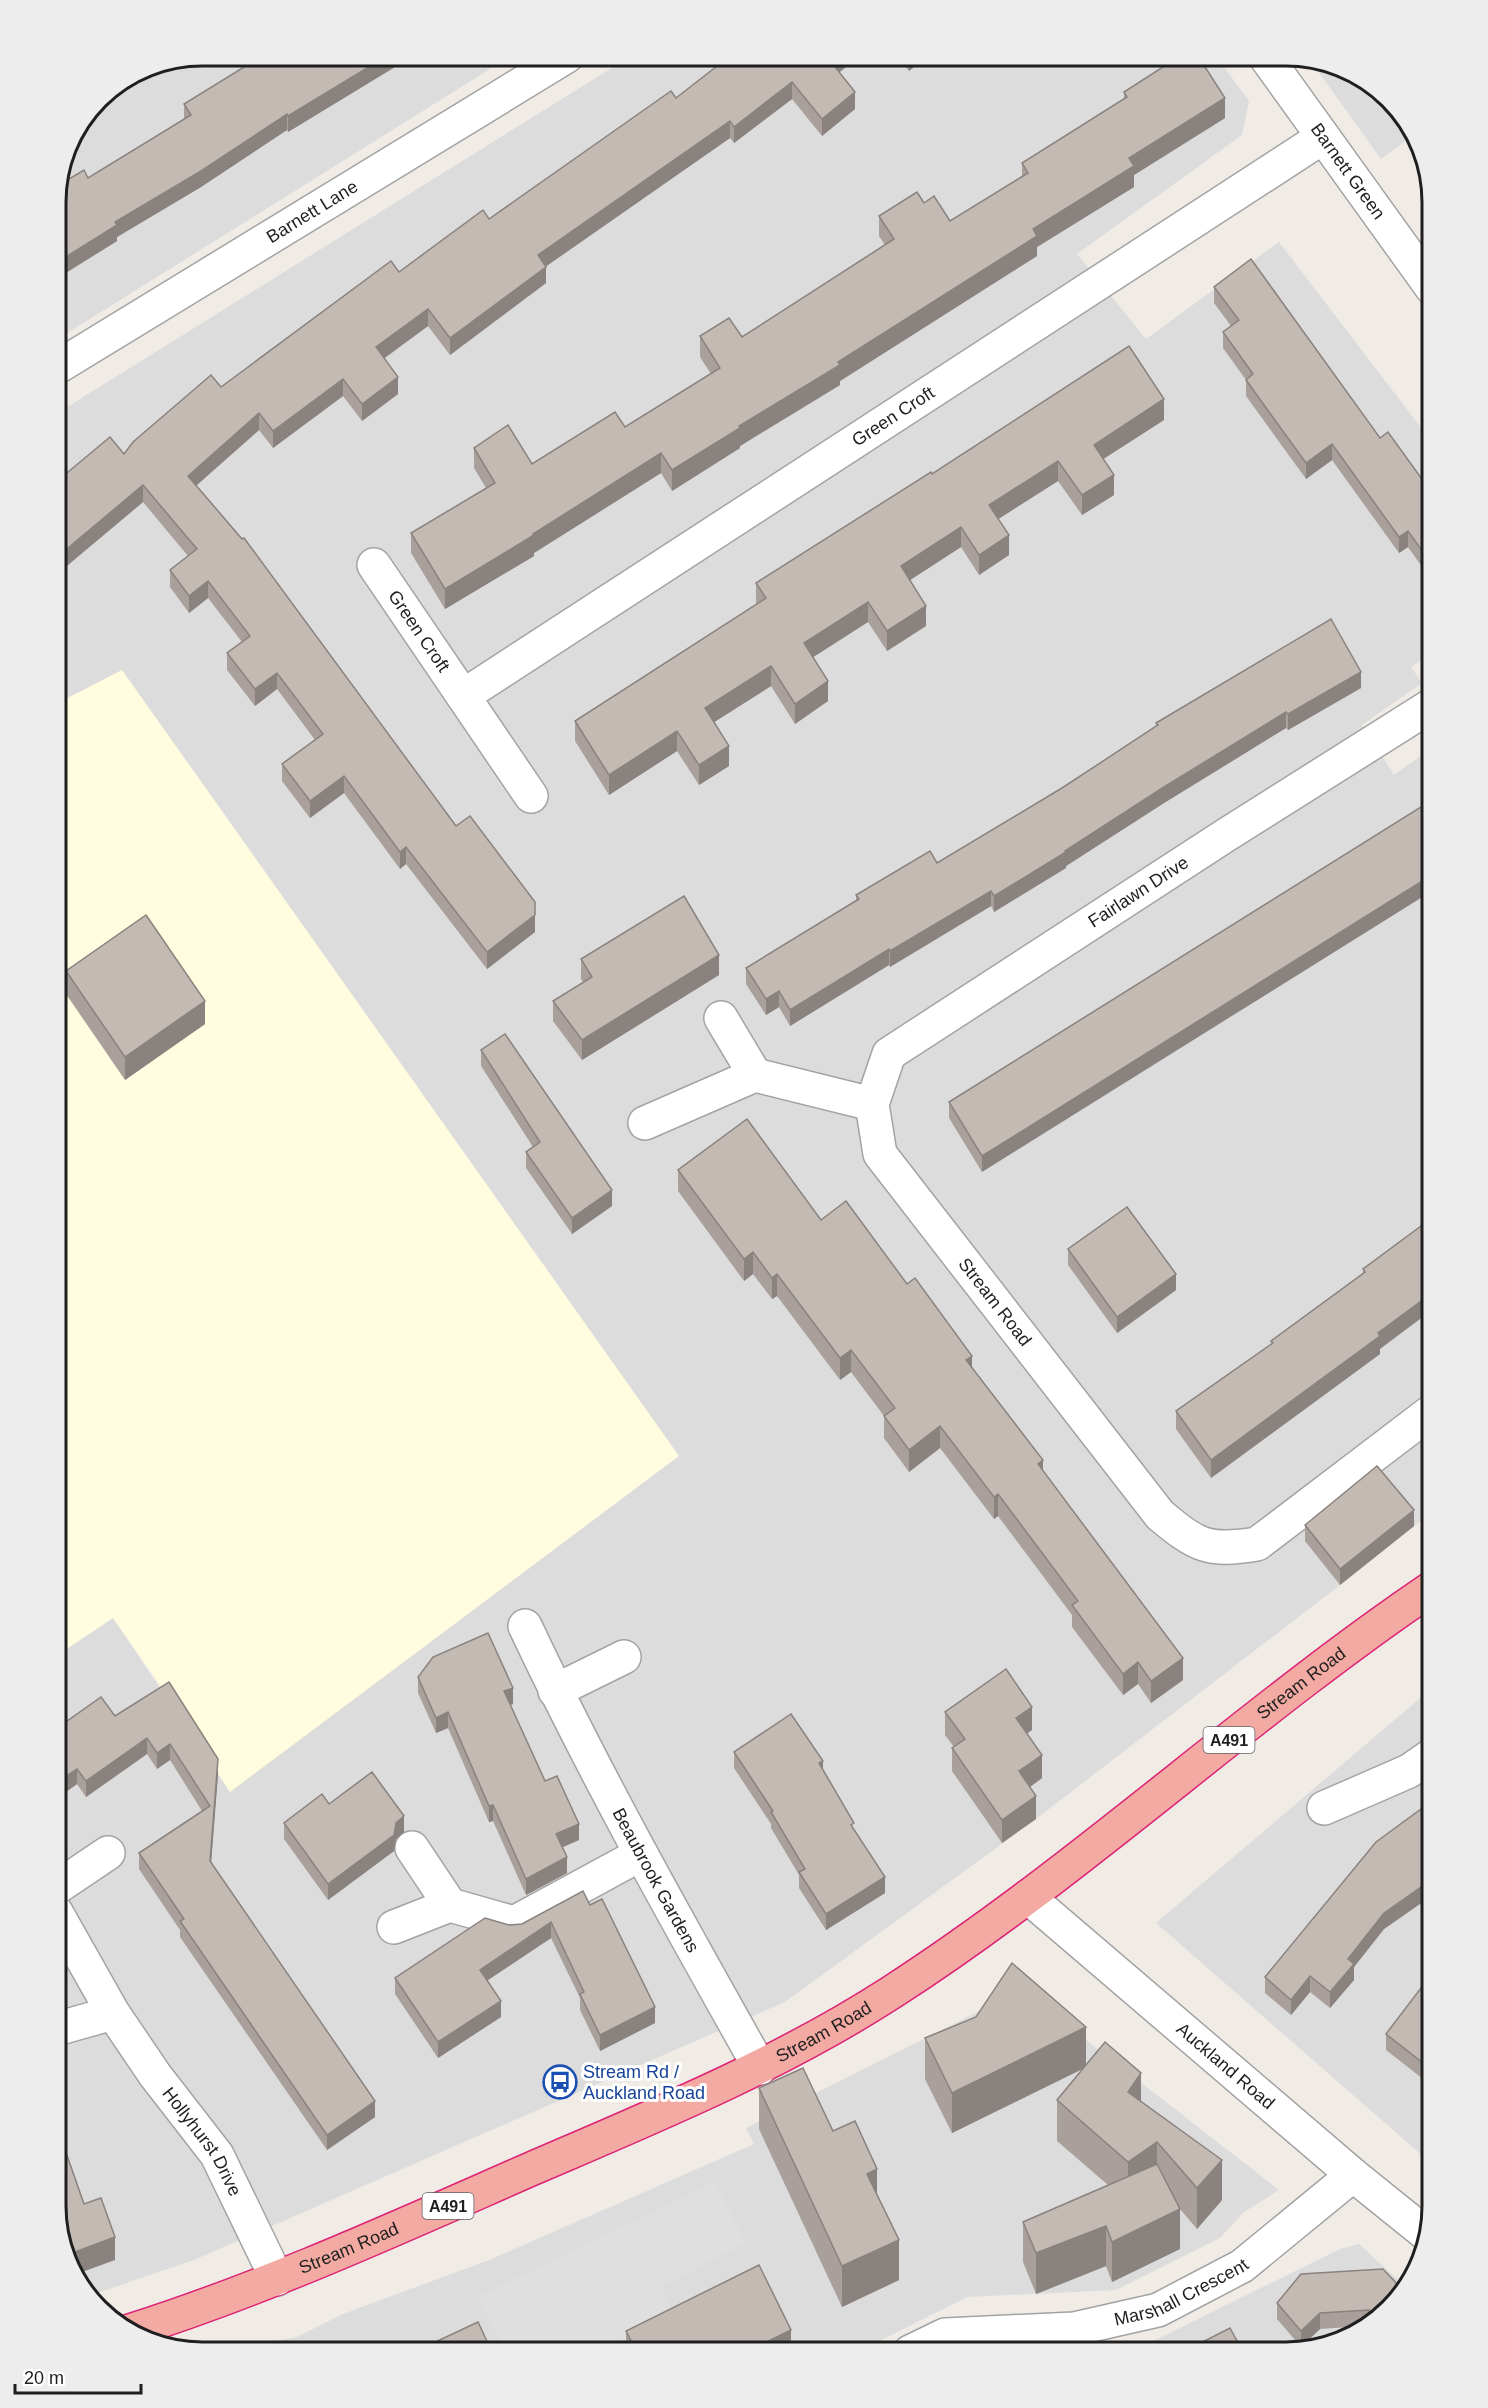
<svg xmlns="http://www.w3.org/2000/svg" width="1488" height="2408" font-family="Helvetica,sans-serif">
  <rect width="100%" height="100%" fill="#f0ebe5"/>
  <!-- residential -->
  <g fill="#dddcdc">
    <path d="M202 56H511L56 340V192L67 145 99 98 146 67Z"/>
    <path d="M631 56H1216L1249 101 1242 135 1077 254 1146 339 1279 242 1432 442V653L1411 667 1422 683 1362 725 1394 775 1432 748V1375L1426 1380 1432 1389V1512L1340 1585 1036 1819 785 2002 194 2260 91 2295 71 2271 56 2206V1656L113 1618 230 1792 122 671 56 704V414Z"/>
    <path d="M1310 60 1367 80 1415 134 1381 159Z"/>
    <path d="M1432 1688V2164L1156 1923Z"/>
    <path d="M1013 1994 1032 1998 1279 2190 1244 2212 1220 2238 1116 2290 967 2297 857 2352H208L297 2337 343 2314 489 2260 754 2144 746 2128Z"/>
    <path d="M1359 2244 1407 2288 1351 2337 1286 2352H1131L1340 2249Z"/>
  </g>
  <!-- education -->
  <path fill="#fffcdf" d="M122 670 679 1456 230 1792 169 1698 113 1618 56 1656V704Z"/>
  <!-- parking -->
  <path fill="#dfdfdf" d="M714 2182 745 2243 661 2287 674 2314 598 2352H506L478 2297Z"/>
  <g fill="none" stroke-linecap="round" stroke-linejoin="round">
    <!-- minor casing -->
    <g stroke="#a3a3a3" stroke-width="36">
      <g id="minor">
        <path id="s1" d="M1265 56 1432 288"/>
        <path id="s2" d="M56 368 567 56"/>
        <path id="s3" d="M374 565 531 796"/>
        <path id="s4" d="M463 696 1323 137"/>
        <path d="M721 1018 755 1075"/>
        <path d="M645 1123 755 1075 872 1104"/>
        <path id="s5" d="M1432 1411 1257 1544C1208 1552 1197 1546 1160 1515L880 1154 872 1104 889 1054 1226 835 1432 705"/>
        <path id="s6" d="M525 1626C596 1777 678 1922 760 2068"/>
        <path d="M555 1691 624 1657"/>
        <path d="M1324 1808 1409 1771 1432 1755"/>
        <path d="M412 1848 450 1905"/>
        <path d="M56 1888 108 1853"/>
        <path d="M56 1912 113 2013"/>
        <path d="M394 1927 450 1905 514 1923 641 1854"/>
        <path id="s7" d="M56 2029 113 2013 155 2075 217 2155 277 2279"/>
        <path id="s8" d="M910 2352 945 2335 1074 2329 1158 2310 1242 2266 1353 2175"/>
      </g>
    </g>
    <!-- tertiary casing -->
    <g stroke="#a3a3a3" stroke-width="36">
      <g id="tertiary">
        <path id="s9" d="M1028 1897 1353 2175 1425 2233"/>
      </g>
    </g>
    <!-- trunk casing -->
    <g stroke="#dc2376" stroke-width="36">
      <g id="trunk">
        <path id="s10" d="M130 2331C268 2287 399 2227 531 2169 654 2116 779 2065 892 1992 1081 1870 1246 1714 1432 1588"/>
      </g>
    </g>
    <!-- minor -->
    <use href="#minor" stroke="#fff" stroke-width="33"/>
    <!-- tertiary -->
    <use href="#tertiary" stroke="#fff" stroke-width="33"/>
    <!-- trunk -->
    <use href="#trunk" stroke="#f2aaa2" stroke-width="33"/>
  </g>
  <!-- wall -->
  <g fill="#a9a09b">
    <path d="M413 56 288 132 287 130 201 187 117 237V241L56 279V192L88 178 184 120V104Z"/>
    <path d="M730 56H860L839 72 855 109 822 136 792 99 734 143 730 138 546 266V283L450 355 428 326 385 358 398 394 362 421 343 396 273 448 259 430 196 485 535 932 487 969 406 864 400 869 344 793 310 818 282 781V764L315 740 277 689 255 706 227 670V653L242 642 208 598 189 613 170 587V570L188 556 143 502 56 575V482L124 454 221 387 399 272 489 219 676 98Z"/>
    <path d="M897 56H927L909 71Z"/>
    <path d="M1124 92 1225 118 1134 175V187L1037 247V256L840 381V385L740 446V448L672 491 661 473 534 553V556L445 609 411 553V533L486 488 474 468V448L532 464 625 427 711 374 700 357V336L742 337 885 245 879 236V216L924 203 950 221 1022 176V163L1124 99Z"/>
    <path d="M1214 287 1380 438 1432 493V581L1408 547 1399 553 1332 460 1306 479 1246 396V380L1223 348V332L1231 326 1214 303Z"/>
    <path d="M1164 420 1103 459 1114 495 1082 515 1058 481 998 519 1009 555 979 575 961 547 910 580 926 626 887 651 868 622 813 657 828 701 795 724 771 686 714 722 729 766 699 785 677 751 609 795 575 741V721L757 604 756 603V583L932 474Z"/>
    <path d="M1361 688 1288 730 1286 728 1164 803 1066 866V868L994 912 991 906 890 967 889 965 790 1026 779 1007 766 1015 746 984V968L856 900V895L937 863 1062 788 1156 726V723Z"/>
    <path d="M1432 800 982 1172 949 1118V1102Z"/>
    <path d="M581 959 719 975 582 1060 553 1021V1001L583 982 581 979Z"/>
    <path d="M66 971 205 1024 125 1080 66 994Z"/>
    <path d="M481 1050 612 1206 572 1234 526 1168V1152L533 1147 481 1066Z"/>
    <path d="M678 1170 821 1220 907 1284 972 1367 1043 1470 1183 1680 1151 1703 1138 1684 1123 1695 1072 1627V1615L998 1516 994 1519 940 1448 909 1472 884 1438V1416L851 1372 840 1380 777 1296 772 1299 753 1274 744 1281 678 1191Z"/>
    <path d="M1432 1218 1380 1349V1354L1211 1478 1176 1429V1411L1271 1345V1341L1363 1274V1269Z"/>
    <path d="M1068 1249 1176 1290 1117 1333 1068 1265Z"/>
    <path d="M1305 1525 1414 1526 1340 1585 1305 1541Z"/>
    <path d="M418 1677 513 1704 510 1705 545 1781 579 1840 563 1847 567 1873 526 1895 493 1821 489 1822 448 1728 436 1733 418 1693Z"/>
    <path d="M169 1682 218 1774 211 1863 375 2117 327 2150 180 1937V1930L139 1869V1853L202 1811 170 1760 157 1769 147 1754 86 1797 77 1784 56 1799V1729L115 1716Z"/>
    <path d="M945 1712 1032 1730 1027 1733 1042 1778 1030 1787 1036 1819 1002 1843 952 1771V1748L954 1747 945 1735Z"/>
    <path d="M734 1752 823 1770 854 1830 885 1893 826 1930 799 1888V1875L771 1828V1824L734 1768Z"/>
    <path d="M1432 1801V1896L1427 1899 1384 1929 1354 1967V1980L1330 2008 1310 1992 1291 2015 1265 1993V1977Z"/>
    <path d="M329 1804 404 1832 396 1839 394 1851 328 1900 284 1839V1823Z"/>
    <path d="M590 1905 655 2023 600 2051 580 2010V1998L551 1938 487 1981 501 2017 438 2058 395 1994V1978L509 1925 522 1924Z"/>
    <path d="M1432 1991V2086L1386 2050V2034Z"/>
    <path d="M925 2038 1086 2065 1141 2101 1222 2200 1197 2229 1180 2209V2249L1112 2282 1106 2266 1036 2294 1023 2262V2222L1108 2185 1057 2141V2100L1083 2069 952 2133 925 2079Z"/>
    <path d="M759 2088 833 2131 899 2280 842 2307 759 2129Z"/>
    <path d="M1404 2291 1364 2326 1320 2329 1301 2347 1277 2319V2303Z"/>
    <path d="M626 2331 791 2352H626Z"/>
  </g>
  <!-- shaded-wall -->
  <g fill="#89827e">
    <path d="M387 56H413L288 132V116Z"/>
    <path d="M839 56H860L831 79V62Z"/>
    <path d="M909 56H927L909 71Z"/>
    <path d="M792 82V99L734 143V127Z"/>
    <path d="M855 92V109L822 136V119Z"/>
    <path d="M1225 98V118L1134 175V187L1037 247V256L840 381V385L740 446V448L672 491V470L838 362 1033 229 1129 158Z"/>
    <path d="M287 114V130L201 187 117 237V241L56 279V263L115 222Z"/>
    <path d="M730 121V138L538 272V255Z"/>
    <path d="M546 267V283L450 355V338Z"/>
    <path d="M428 309V326L376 364V347Z"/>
    <path d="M398 377V394L362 421V404Z"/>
    <path d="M343 379V396L273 448V431Z"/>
    <path d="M1164 399V420L1094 465V445Z"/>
    <path d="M259 413V430L188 493V476Z"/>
    <path d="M1332 444V460L1306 479V463Z"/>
    <path d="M661 453V473L534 553V556L445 609V589Z"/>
    <path d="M1058 461V481L989 525V505Z"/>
    <path d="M1114 475V495L1082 515V495Z"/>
    <path d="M143 485V502L56 575V558Z"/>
    <path d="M961 527V547L901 586V566Z"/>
    <path d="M1408 531V547L1399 553V537Z"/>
    <path d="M1009 535V555L979 575V555Z"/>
    <path d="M208 581V598L189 613V596Z"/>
    <path d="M868 602V622L804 663V643Z"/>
    <path d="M926 606V626L887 651V631Z"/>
    <path d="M771 666V686L705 728V708Z"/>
    <path d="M1361 672V688L1288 730V714Z"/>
    <path d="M277 673V689L255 706V689Z"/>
    <path d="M828 681V701L795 724V704Z"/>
    <path d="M1286 712V728L1164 803 1066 866V868L994 912V896L1164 787Z"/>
    <path d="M677 731V751L609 795V775Z"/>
    <path d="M729 746V766L699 785V765Z"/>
    <path d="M344 776V793L310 818V801Z"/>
    <path d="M406 847V864L400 869V852Z"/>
    <path d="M1432 875V891L982 1172V1156Z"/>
    <path d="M991 891V906L890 967V951Z"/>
    <path d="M535 915V932L487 969V952Z"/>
    <path d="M889 949V965L790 1026V1010Z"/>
    <path d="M719 955V975L582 1060V1040Z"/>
    <path d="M779 991V1007L766 1015V999Z"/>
    <path d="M205 1001V1024L125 1080V1057Z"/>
    <path d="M612 1190V1206L572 1234V1218Z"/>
    <path d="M753 1252V1274L744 1281V1259Z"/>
    <path d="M777 1274V1296L772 1299V1278Z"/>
    <path d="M1176 1274V1290L1117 1333V1317Z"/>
    <path d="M1432 1293V1310L1380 1349V1354L1211 1478V1460L1378 1333Z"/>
    <path d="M851 1350V1372L840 1380V1358Z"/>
    <path d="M972 1356V1378L966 1360Z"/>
    <path d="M940 1426V1448L909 1472V1450Z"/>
    <path d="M1043 1460V1482L1038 1464Z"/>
    <path d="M998 1494V1516L994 1519V1497Z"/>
    <path d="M1414 1510V1526L1340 1585V1569Z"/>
    <path d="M1183 1658V1680L1151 1703V1681Z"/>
    <path d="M1138 1662V1684L1123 1695V1674Z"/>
    <path d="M513 1688V1704L504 1707V1691Z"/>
    <path d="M1032 1707V1730L1016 1741V1718Z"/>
    <path d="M448 1712V1728L436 1733V1718Z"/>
    <path d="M147 1738V1754L86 1797V1781Z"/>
    <path d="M170 1744V1760L157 1769V1753Z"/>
    <path d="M1042 1755V1778L1019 1795V1771Z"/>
    <path d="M218 1759V1774L210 1877V1861Z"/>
    <path d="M823 1761V1776L819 1763Z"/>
    <path d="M77 1769V1784L56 1799V1783Z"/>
    <path d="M1036 1796V1819L1002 1843V1820Z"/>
    <path d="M493 1805V1821L489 1822V1806Z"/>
    <path d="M404 1816V1832L396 1839 394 1851 328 1900V1884Z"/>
    <path d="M579 1824V1840L556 1850V1834Z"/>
    <path d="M567 1857V1873L526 1895V1879Z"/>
    <path d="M885 1877V1893L826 1930V1914Z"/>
    <path d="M1432 1880V1896L1427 1899 1384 1929 1354 1967V1980L1330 2008V1992L1348 1959 1384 1913 1427 1883Z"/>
    <path d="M551 1922V1938L480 1985V1970Z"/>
    <path d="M1310 1976V1992L1291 2015V2000Z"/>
    <path d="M501 2001V2017L438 2058V2042Z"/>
    <path d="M655 2007V2023L600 2051V2035Z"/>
    <path d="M1086 2027V2067L952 2133V2093Z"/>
    <path d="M1141 2073V2114L1128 2092Z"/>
    <path d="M375 2101V2117L327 2150V2135Z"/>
    <path d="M64 2111V2134L56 2138V2114Z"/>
    <path d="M1157 2142V2183L1128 2203V2162Z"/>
    <path d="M1222 2160V2200L1197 2229V2188Z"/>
    <path d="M877 2169V2210L867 2174Z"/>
    <path d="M1180 2209V2249L1112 2282V2242Z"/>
    <path d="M1106 2226V2266L1036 2294V2253Z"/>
    <path d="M115 2237V2260L74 2275 71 2271 67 2255Z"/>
    <path d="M899 2240V2280L842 2307V2266Z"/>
    <path d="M1320 2313V2329L1301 2347V2331Z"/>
    <path d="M791 2330V2352H746Z"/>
  </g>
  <!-- building -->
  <g fill="#c4bab4" stroke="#89827e" stroke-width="1.5">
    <path d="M262 56H387L288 116 287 114 201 171 115 222 117 225 56 263V192L57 186 84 170 88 178 191 115 184 104Z"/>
    <path d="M730 56H839L831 62 855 92 822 119 792 82 734 127 730 121 538 255 546 267 450 338 428 309 376 347 398 377 362 404 343 379 273 431 259 413 188 476 242 539 244 538 456 826 470 816 535 902V915L487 952 406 847 400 852 344 776 310 801 282 764 323 734 277 673 255 689 227 653 250 636 208 581 189 596 170 570 197 549 143 485 56 558V482L110 437 124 454 133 442 211 375 221 387 391 261 399 272 483 210 489 219 671 91 676 98Z"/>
    <path d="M1180 56H1198L1225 98 1129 158 1134 166 1033 229 1037 236 838 362 840 365 739 426 740 428 672 470 661 453 533 534 534 535 445 589 411 533 495 483 474 448 508 425 532 464 615 412 625 427 720 368 700 336 729 318 742 337 894 239 879 216 917 192 924 203 934 196 950 221 1028 173 1022 163 1127 97 1124 92Z"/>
    <path d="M1251 259 1380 438 1388 432 1432 493V565L1408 531 1399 537 1332 444 1306 463 1246 380 1253 374 1223 332 1239 320 1214 287Z"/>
    <path d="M1129 346 1164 399 1094 445 1114 475 1082 495 1058 461 989 505 1009 535 979 555 961 527 901 566 926 606 887 631 868 602 804 643 828 681 795 704 771 666 705 708 729 746 699 765 677 731 609 775 575 721 766 598 756 583 931 472 932 474Z"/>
    <path d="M1331 619 1361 672 1288 714 1286 712 1164 787 1065 851 1066 852 994 896 991 891 890 951 889 949 790 1010 779 991 766 999 746 968 859 899 856 895 930 851 937 863 1062 788 1158 725 1156 723Z"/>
    <path d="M1432 800V875L982 1156 949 1102Z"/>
    <path d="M684 896 719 955 582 1040 553 1001 592 977 581 959Z"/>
    <path d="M146 915 205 1001 125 1057 66 971Z"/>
    <path d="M505 1034 612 1190 572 1218 526 1152 540 1142 481 1050Z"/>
    <path d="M747 1119 821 1220 846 1201 907 1284 915 1278 972 1356 966 1360 1043 1460 1038 1464 1183 1658 1151 1681 1138 1662 1123 1674 1072 1605 1078 1601 998 1494 994 1497 940 1426 909 1450 884 1416 895 1408 851 1350 840 1358 777 1274 772 1278 753 1252 744 1259 678 1170Z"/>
    <path d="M1127 1207 1176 1274 1117 1317 1068 1249Z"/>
    <path d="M1432 1218V1293L1378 1333 1380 1336 1211 1460 1176 1411 1273 1343 1271 1341 1365 1272 1363 1269Z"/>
    <path d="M1377 1466 1414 1510 1340 1569 1305 1525Z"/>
    <path d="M488 1633 513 1688 504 1691 545 1781 557 1776 579 1824 556 1834 567 1857 526 1879 493 1805 489 1806 448 1712 436 1718 418 1677 433 1657Z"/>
    <path d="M1006 1669 1032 1707 1016 1718 1042 1755 1019 1771 1036 1796 1002 1820 952 1748 965 1739 945 1712Z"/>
    <path d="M169 1682 218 1759 210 1861 375 2101 327 2135 180 1921 184 1919 139 1853 210 1806 170 1744 157 1753 147 1738 86 1781 77 1769 56 1783V1729L101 1697 115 1716Z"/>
    <path d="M791 1714 823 1761 819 1763 854 1823 851 1825 885 1877 826 1914 799 1872 805 1869 771 1812 773 1811 734 1752Z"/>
    <path d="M372 1772 404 1816 396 1823 394 1835 328 1884 284 1823 322 1794 329 1804Z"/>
    <path d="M1432 1801V1880L1427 1883 1384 1913 1348 1959 1354 1964 1330 1992 1310 1976 1291 2000 1265 1977 1376 1842Z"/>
    <path d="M583 1891 590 1905 602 1899 655 2007 600 2035 580 1994 584 1992 551 1922 480 1970 501 2001 438 2042 395 1978 485 1918 509 1925 522 1924Z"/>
    <path d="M1012 1963 1086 2027 952 2093 925 2038 976 2017Z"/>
    <path d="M1424 1984 1432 1991V2070L1386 2034Z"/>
    <path d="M1105 2042 1141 2073 1128 2092 1222 2160 1197 2188 1157 2142 1128 2162 1057 2100Z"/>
    <path d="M803 2068 833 2131 855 2121 877 2169 867 2174 899 2240 842 2266 759 2088Z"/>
    <path d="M56 2087 64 2111 56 2114Z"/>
    <path d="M56 2124 84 2204 101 2198 115 2237 67 2255 56 2206Z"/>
    <path d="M1157 2164 1180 2209 1112 2242 1106 2226 1036 2253 1023 2222Z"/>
    <path d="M759 2265 791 2330 746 2352H637L626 2331Z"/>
    <path d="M1383 2269 1404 2291 1375 2317 1369 2310 1320 2313 1301 2331 1277 2303 1301 2274Z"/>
    <path d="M478 2322 492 2352H414Z"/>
    <path d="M1230 2328 1243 2352H1183Z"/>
  </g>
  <!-- icons -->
  <defs>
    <g id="bus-ring" transform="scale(1.725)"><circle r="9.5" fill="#fff" stroke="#1a4fb4" stroke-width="1.5"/><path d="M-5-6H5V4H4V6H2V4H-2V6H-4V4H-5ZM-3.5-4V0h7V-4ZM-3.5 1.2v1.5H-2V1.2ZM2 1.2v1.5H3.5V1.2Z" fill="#1a4fb4"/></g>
  </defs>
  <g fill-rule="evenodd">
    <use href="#bus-ring" x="560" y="2082"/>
  </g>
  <g text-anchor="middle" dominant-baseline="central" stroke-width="6" stroke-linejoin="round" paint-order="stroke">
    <!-- shield labels -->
    <g fill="#fff" stroke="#626262" stroke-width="1.5">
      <rect x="1203.5" y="1727" width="51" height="26" rx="4.5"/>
      <rect x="422.5" y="2193" width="51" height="26" rx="4.5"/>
    </g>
    <g font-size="16" font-weight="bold" fill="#1f1f1f">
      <text x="1229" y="1740">A491</text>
      <text x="448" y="2206">A491</text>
    </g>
    <!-- street labels -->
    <g font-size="18" fill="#1f1f1f" stroke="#fff">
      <text stroke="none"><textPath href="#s1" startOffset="142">Barnett Green</textPath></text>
      <text stroke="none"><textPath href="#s2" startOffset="300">Barnett Lane</textPath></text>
      <text stroke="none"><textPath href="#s4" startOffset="513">Green Croft</textPath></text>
      <text stroke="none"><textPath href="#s3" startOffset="80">Green Croft</textPath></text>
      <text stroke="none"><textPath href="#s5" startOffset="1184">Fairlawn Drive</textPath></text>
      <text transform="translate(995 1302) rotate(52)">Stream Road</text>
      <text stroke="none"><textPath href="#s10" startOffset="1348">Stream Road</textPath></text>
      <text stroke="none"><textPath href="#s6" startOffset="286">Beaubrook Gardens</textPath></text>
      <text stroke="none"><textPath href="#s10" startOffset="756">Stream Road</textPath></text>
      <text stroke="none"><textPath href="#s9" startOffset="260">Auckland Road</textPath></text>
      <text stroke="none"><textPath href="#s7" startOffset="216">Hollyhurst Drive</textPath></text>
      <text stroke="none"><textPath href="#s10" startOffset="234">Stream Road</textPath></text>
      <text stroke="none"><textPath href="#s8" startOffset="282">Marshall Crescent</textPath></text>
    </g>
    <!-- transit labels -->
    <g font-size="18" fill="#164399" stroke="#fff" text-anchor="start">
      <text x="583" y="2072">Stream Rd /<tspan x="583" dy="21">Auckland Road</tspan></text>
    </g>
  </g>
  <!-- crop -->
  <path d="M0 0H1488V2408H0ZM202 66H1286A136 136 0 0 1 1422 202V2206A136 136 0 0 1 1286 2342H202A136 136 0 0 1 66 2206V202A136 136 0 0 1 202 66Z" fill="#ededed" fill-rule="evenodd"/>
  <path fill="none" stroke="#1f1f1f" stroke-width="3" d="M202 66H1286A136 136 0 0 1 1422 202V2206A136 136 0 0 1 1286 2342H202A136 136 0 0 1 66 2206V202A136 136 0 0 1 202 66Z"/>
  <!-- scale -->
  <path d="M15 2384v9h126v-9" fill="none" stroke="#1f1f1f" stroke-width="3"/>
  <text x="24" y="2384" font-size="18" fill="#1f1f1f" stroke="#ffffff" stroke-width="4.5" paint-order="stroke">20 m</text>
</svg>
